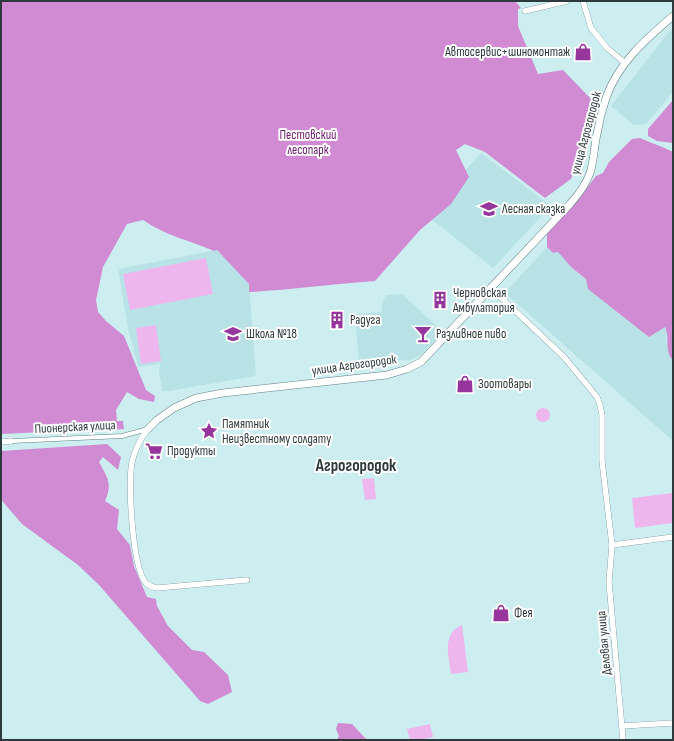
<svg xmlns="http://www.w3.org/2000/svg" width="674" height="741" font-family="'Sofia Sans Condensed',sans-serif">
  <rect width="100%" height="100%" fill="#cdeef1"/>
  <!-- built -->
  <g fill="#b8e2e6">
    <path d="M673 29V92L646 124 634 125 611 106 668 33Z"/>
    <path d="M481 153 551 206 493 268 425 214Z"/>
    <path d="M547 247 553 253 558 252 571 267 586 279 665 327 667 331 666 339 670 357 673 360V441L505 293Z"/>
    <path d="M217 250 249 284 256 376 169 391H162L159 371 160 364 138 367 128 328 118 269Z"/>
    <path d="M402 294 443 332 420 355 411 360 359 362 355 314 382 312V304L386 295Z"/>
  </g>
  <!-- green -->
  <g fill="#edb7ee">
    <path d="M206 258 213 294 130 310 123 274Z"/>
    <path d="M156 325 161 361 141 364 136 328Z"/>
    <circle cx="543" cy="415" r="7"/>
    <path d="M374 478 376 499 365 500 362 479Z"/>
    <path d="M673 493V523L635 528 632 498Z"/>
    <path d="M462 625 468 672 451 674C449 656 441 634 462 625Z"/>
    <path d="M430 724 433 737 419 740H410L407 729Z"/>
  </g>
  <!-- forest -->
  <g fill="#d08bd2">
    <path d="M1 1H515L521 8 518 9V26L538 74 563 70 592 100 588 135 571 179 545 198 485 152 465 144 456 150 469 177 451 204 420 230 375 281C333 284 291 290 249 292V284L217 250 214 251C189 240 166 236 143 220L127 224 103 267 96 300 98 312 106 321 124 336 146 390 155 396 154 402 139 399 127 392 116 410 117 421H123L124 429 98 431 96 422 64 431 1 434Z"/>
    <path d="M673 100V143L657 141 648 136V129Z"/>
    <path d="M640 138C651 143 662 146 673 152V360C664 352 670 336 665 327L649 337 588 289 586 279 571 267 558 252 553 253 547 247V234L581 196 596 176 603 173 609 162 632 139Z"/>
    <path d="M107 444 121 457 118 470 103 457 99 462C107 477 113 483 105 501L119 510 117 529 130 545 134 566 147 597 156 599 157 606 168 626 192 650 204 652 228 675 232 692 208 704 200 701 99 585 78 565 22 524 3 502 1 498V451Z"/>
    <path d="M338 723 352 724 367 740H337L339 736 336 729Z"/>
  </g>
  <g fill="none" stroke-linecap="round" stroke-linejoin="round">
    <!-- pedestrian casing -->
    <g stroke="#628083" stroke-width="5">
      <path id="pedestrian" d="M12 441 122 436 148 429"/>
    </g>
    <!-- minor casing -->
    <g stroke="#628083" stroke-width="6">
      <g id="minor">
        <path d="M583 1 591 28 607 48 625 63"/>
        <path d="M525 11 567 1"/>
        <path d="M491 288 564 357 597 397 600 405 602 415V461L612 545 609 582 623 740"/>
        <path d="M148 429C140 439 135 449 132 462 128 484 132 567 146 583 150 587 153 587 157 588L247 580"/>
        <path d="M1 442 12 441"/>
        <path d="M612 545 673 537"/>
        <path d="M622 726 673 723"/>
      </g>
    </g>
    <!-- tertiary casing -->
    <g stroke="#628083" stroke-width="8">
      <path id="tertiary" d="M148 429 157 420 174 408 196 398 223 393 387 375 407 369 421 362 570 204C578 195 586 185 590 173 594 161 594 147 597 134 599 122 602 110 606 98 618 63 646 39 673 16"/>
    </g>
    <!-- pedestrian -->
    <use href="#pedestrian" stroke="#fff" stroke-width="4"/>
    <!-- minor -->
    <use href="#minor" stroke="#fff" stroke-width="5.5"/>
    <!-- tertiary -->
    <use href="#tertiary" stroke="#fff" stroke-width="7"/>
  </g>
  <!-- icons -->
  <defs>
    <g id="shop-bare" transform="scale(1.38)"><path d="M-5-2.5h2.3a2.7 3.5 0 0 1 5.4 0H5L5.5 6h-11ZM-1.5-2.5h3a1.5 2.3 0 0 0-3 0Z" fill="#96359c" stroke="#fff" stroke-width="2.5" paint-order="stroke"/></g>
    <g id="school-bare" transform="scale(1.38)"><path d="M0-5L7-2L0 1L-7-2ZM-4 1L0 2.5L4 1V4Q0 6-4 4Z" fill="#96359c" stroke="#fff" stroke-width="2.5" paint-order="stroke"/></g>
    <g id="building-bare" transform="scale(1.38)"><path d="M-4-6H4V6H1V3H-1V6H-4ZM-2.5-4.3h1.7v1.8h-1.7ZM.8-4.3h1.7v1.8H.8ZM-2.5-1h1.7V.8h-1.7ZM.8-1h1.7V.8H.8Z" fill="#96359c" stroke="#fff" stroke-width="2.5" paint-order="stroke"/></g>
    <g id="bar-bare" transform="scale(1.38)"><path d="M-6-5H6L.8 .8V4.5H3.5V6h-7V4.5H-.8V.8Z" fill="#96359c" stroke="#fff" stroke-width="2.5" paint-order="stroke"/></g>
    <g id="sight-bare" transform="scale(1.38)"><path d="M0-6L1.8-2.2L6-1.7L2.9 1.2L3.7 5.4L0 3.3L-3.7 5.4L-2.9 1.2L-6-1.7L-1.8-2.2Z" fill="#96359c" stroke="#fff" stroke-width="2.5" paint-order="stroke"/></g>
    <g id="supermarket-bare" transform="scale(1.38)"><path d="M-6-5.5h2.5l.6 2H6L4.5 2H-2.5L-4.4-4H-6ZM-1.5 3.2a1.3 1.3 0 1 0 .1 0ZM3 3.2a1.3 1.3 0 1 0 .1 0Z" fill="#96359c" stroke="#fff" stroke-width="2.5" paint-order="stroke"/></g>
  </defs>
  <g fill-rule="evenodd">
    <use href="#shop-bare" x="583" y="52"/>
    <use href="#school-bare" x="489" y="209"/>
    <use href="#building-bare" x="440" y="300"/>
    <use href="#building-bare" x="337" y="320"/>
    <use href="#school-bare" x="233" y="334"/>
    <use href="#bar-bare" x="423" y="334"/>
    <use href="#shop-bare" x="465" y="384"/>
    <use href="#sight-bare" x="209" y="431"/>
    <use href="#supermarket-bare" x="154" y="451"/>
    <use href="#shop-bare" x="501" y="613"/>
  </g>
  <g text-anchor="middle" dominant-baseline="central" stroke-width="4" stroke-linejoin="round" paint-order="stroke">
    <!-- poi labels -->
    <g font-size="13" fill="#2d3a3b" stroke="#fff" text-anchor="start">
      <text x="570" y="52" text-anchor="end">Автосервис+шиномонтаж</text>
      <text x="502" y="209">Лесная сказка</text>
      <text x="453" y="293">Черновская<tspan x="453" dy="15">Амбулатория</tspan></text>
      <text x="350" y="320">Радуга</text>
      <text x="246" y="334">Школа №18</text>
      <text x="436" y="334">Разливное пиво</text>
      <text x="478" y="384">Зоотовары</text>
      <text x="222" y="424">Памятник<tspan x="222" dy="15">Неизвестному солдату</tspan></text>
      <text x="167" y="451">Продукты</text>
      <text x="514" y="613">Фея</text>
    </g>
    <!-- street labels -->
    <g font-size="13" fill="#2d3a3b" stroke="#fff">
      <text transform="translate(586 133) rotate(-75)">улица Агрогородок</text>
      <text transform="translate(354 365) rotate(-8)">улица Агрогородок</text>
      <text transform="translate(75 427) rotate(-3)">Пионерская улица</text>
      <text transform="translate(604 643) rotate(-95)">Деловая улица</text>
    </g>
    <!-- park labels -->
    <g font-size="13" fill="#6e1b72" stroke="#fff">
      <text x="308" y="135">Пестовский<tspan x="308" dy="15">лесопарк</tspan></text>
    </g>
    <!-- district labels -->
    <g font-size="17" font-weight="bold" fill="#2d3a3b" stroke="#fff">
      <text x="356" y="466">Агрогородок</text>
    </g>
  </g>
  <!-- border -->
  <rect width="674" height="741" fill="none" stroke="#2d3a3b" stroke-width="4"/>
</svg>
